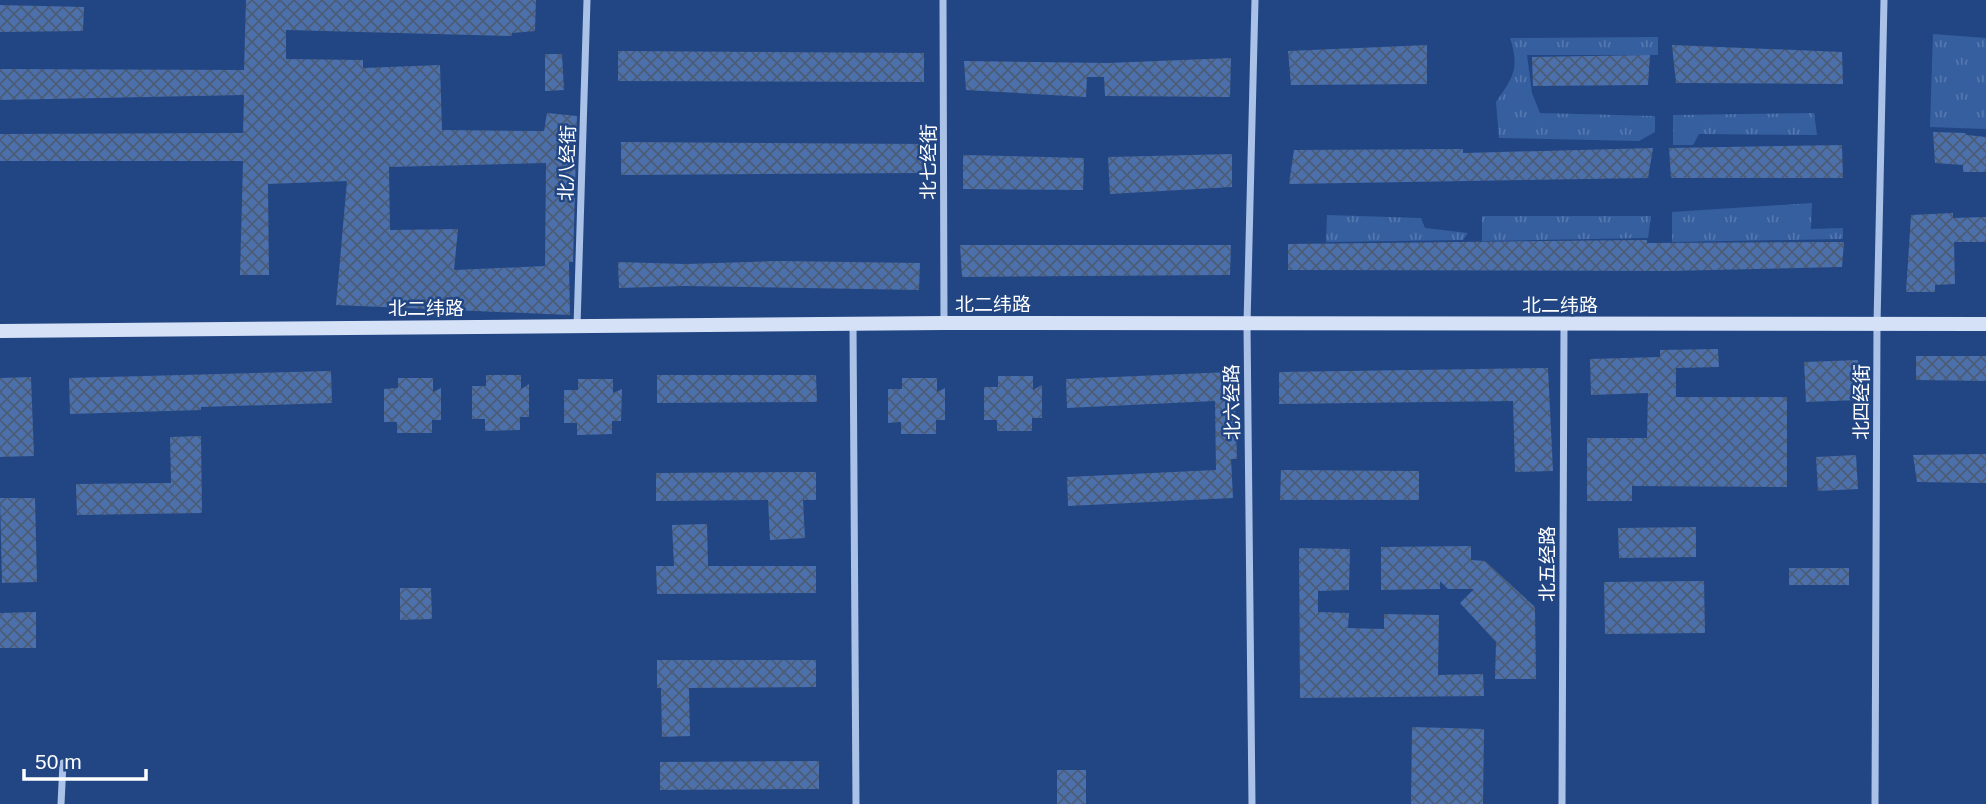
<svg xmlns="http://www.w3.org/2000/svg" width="1986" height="804" font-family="Helvetica,'Noto Sans SC',sans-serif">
  <defs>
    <pattern id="park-tufts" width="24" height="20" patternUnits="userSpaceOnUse" patternTransform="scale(1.75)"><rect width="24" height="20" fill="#365fa0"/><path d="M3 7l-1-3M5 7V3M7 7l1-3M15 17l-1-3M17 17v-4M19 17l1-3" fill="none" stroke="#5477ae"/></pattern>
    <pattern id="building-cross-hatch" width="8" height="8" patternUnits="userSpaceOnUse" patternTransform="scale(1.75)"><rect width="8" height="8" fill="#4b70ab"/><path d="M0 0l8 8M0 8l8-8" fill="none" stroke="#4c5c77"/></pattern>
  </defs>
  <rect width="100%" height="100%" fill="#224683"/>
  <!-- park -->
  <g fill="url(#park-tufts)">
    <path d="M1933 34 1986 38V129L1930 127Z"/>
    <path d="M1658 37V55H1527L1532 93 1540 113 1655 116V132L1639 141 1499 138 1496 102C1513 77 1520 69 1510 38Z"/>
    <path d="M1814 113 1817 135 1699 134 1693 145H1673V115Z"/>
    <path d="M1812 203 1811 229 1843 228V239L1672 242V212Z"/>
    <path d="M1327 215 1421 218 1425 228 1468 233 1463 240 1326 242Z"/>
    <path d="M1482 216H1651L1648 238 1482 241Z"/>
  </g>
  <!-- building -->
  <g fill="url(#building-cross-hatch)" fill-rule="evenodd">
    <path d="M246 0H536L535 31 512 33V36L286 30V59L363 60V68L440 65 442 130 544 131 547 113 577 116 573 262H569L570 315 336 305 347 181 268 184 269 275H240L243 161H0V134L243 133 244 95 0 100V69L244 70ZM546 163 545 266 454 270 458 229 390 230 389 167Z"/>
    <path d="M0 5 84 7 83 31 0 32Z"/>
    <path d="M1427 45V84L1291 85 1288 51Z"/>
    <path d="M1672 45 1842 52 1843 84 1676 83Z"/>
    <path d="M618 51 924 53V82L618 81Z"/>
    <path d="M545 54H562L564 90 545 91Z"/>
    <path d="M1650 55 1648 85 1533 86 1532 57Z"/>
    <path d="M1231 58 1230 97 1105 96 1104 77H1087L1086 97 966 90 964 61 1108 63Z"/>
    <path d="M1933 132 1965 133 1967 135 1986 137V172H1963V165L1935 163Z"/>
    <path d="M621 142 928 144 926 173 621 175Z"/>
    <path d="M1842 145 1843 178H1671L1669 148Z"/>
    <path d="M1653 148 1648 178 1289 184 1294 150 1463 149V153Z"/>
    <path d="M1232 154V187L1110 194 1108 157Z"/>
    <path d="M963 155 1084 158 1083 190 963 189Z"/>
    <path d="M1953 213V218L1986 217V242H1954L1955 284 1935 285V292H1906L1911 215Z"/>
    <path d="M1647 240V243L1844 242 1842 267 1669 271 1288 270V244Z"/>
    <path d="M960 245H1231L1230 275 962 277Z"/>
    <path d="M777 261 920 263 919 290 684 286 619 288 618 262 685 264Z"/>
    <path d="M1718 349 1719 367 1676 368V397H1787V487L1632 486V501H1587V438H1647L1648 393 1591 395 1590 359 1660 357V350Z"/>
    <path d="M1916 356H1986V381L1916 380Z"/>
    <path d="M1858 360 1859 400 1806 402 1804 362Z"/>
    <path d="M1548 368 1553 471 1515 472 1513 401 1279 404V372Z"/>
    <path d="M331 371 332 403 201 407V410L70 414 69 378Z"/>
    <path d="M1231 372 1232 406H1235L1237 459H1231L1233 498 1068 506 1067 477 1216 470 1215 401 1067 408 1066 379Z"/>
    <path d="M486 375H521V389L529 384V417H520V430L485 431V419H472V386H486Z"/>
    <path d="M657 375H816L817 402 657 403Z"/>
    <path d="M998 376H1033V390L1042 385V418H1032V431H997V420H984V387H998Z"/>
    <path d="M31 377 34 456 0 457V378Z"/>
    <path d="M398 378H433V392L441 388V420H432V433H397V422H384V389L398 388Z"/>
    <path d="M902 378H937V392L945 388V420H936V434H901V422L888 423V389H902Z"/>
    <path d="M578 379H613V393L622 389 621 421H612V434L577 435V423H564V390H578Z"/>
    <path d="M201 436 202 513 77 515 76 484 171 483 170 437Z"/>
    <path d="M1986 454V483L1917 482 1913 455Z"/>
    <path d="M1856 455 1858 489 1818 491 1816 457Z"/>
    <path d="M1281 470 1419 471V500H1280Z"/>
    <path d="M816 472V500H803L805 538 770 540 768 500 656 501V473Z"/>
    <path d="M0 498H35L37 582 2 583Z"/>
    <path d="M707 524 708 566H816V593L657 594 656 566H674L672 525Z"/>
    <path d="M1696 527V557L1619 558 1618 528Z"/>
    <path d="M1471 546V560L1485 561 1535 607 1536 679H1495L1496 642 1460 603 1474 589H1448L1440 581V589L1381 590V547Z"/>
    <path d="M1299 548 1350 549 1349 590 1318 591V612L1349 613 1348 628 1384 629V614L1439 615 1438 675 1483 674 1484 696 1300 698Z"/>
    <rect x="1789" y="568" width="60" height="17"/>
    <path d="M1704 581 1705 633 1605 634 1604 582Z"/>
    <path d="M400 588H431L432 619 400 620Z"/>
    <path d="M36 612V648H0V613Z"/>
    <path d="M657 660H816V687L689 688 690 736 662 737 661 688H657Z"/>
    <path d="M1412 727 1484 729 1483 804H1411Z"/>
    <path d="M819 761V789L660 790V762Z"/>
    <rect x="1057" y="770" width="29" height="34"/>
  </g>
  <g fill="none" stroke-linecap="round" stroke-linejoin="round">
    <!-- street -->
    <g stroke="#abc2e8" stroke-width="7">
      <path d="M943 0 944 323"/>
      <path d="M853 324 856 804"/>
      <path d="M577 326 587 0"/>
      <path d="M61 804 63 763"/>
      <path d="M1252 804 1247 324 1255 0"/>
      <path d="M1562 804 1564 324"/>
      <path d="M1875 804 1877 324 1884 0"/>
    </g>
    <!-- secondary -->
    <path stroke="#d5e1f7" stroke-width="14" d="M0 331 944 323 1986 324"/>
  </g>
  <g text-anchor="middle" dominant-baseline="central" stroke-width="5" stroke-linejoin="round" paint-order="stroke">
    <!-- street labels -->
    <g font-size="19" fill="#fff" stroke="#224683">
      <text transform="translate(928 162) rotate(-90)">北七经街</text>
      <text transform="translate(567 163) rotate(-88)">北八经街</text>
      <text x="993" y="304">北二纬路</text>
      <text x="1560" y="305">北二纬路</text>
      <text x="426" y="308">北二纬路</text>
      <text transform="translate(1232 402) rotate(-91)">北六经路</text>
      <text transform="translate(1861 402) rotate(-90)">北四经街</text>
      <text transform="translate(1547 564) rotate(-90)">北五经路</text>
    </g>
  </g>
  <!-- scale -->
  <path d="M24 769v10h122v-10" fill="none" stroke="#ffffff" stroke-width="3.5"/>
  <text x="35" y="769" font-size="21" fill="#ffffff" stroke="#224683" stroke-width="5" paint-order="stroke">50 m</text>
</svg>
